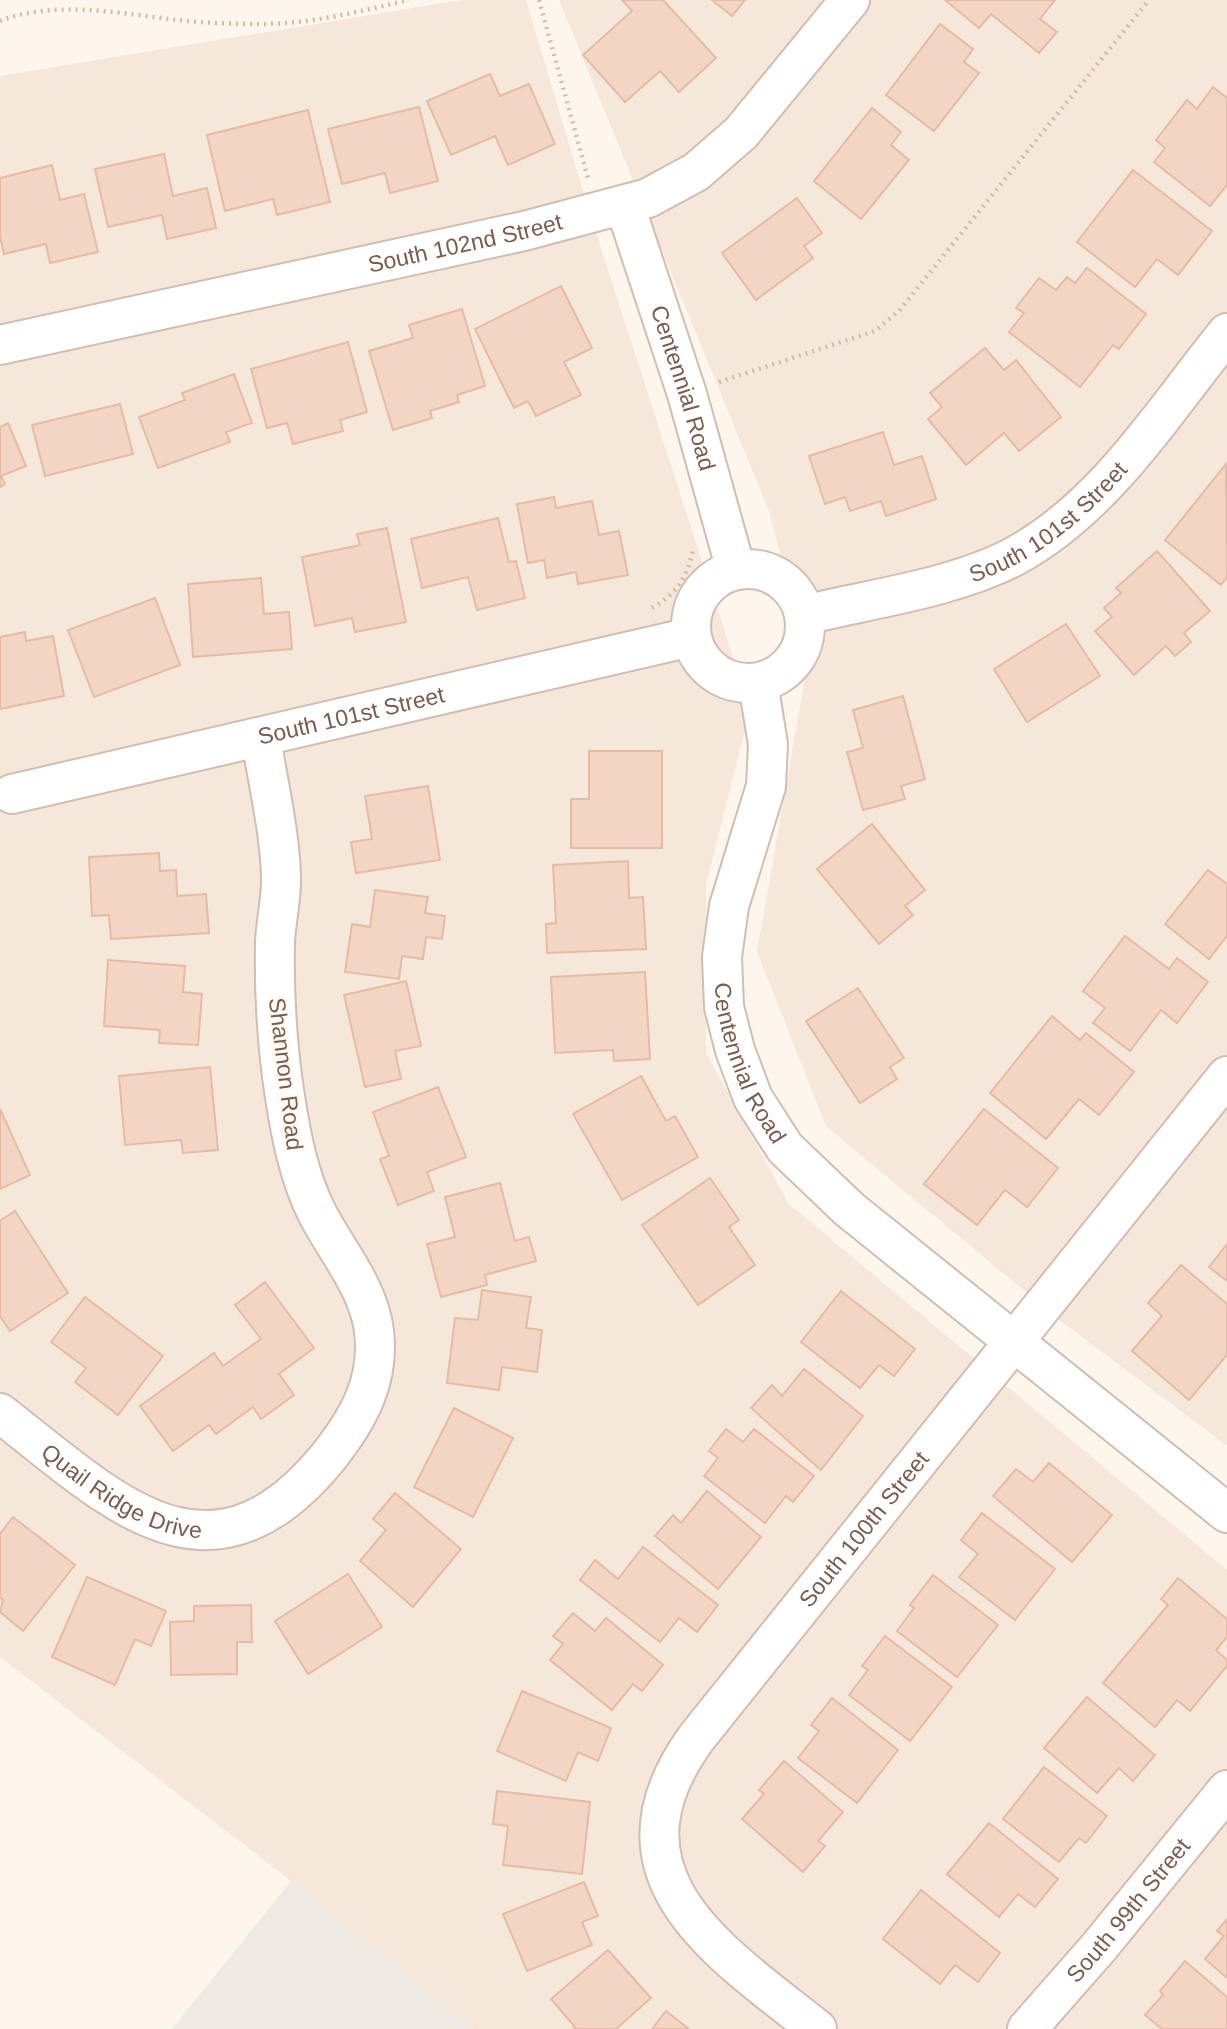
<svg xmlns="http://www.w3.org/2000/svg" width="1227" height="2029" font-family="Arial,sans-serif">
  <rect width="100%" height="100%" fill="#fdf6ec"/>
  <!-- residential -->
  <g fill="#f5e8da">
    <path d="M461 0H526L590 214 750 710 706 885V1053L789 1204 1227 1570V2029H473L291 1881 0 1657V76Z"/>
    <path d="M559 0H1227V1446L1062 1322 826 1126 757 952 808 661 769 511Z"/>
  </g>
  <!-- industrial -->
  <path fill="#efe9e4" d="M291 1881 473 2029H172Z"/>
  <!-- building -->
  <g fill="#f3d5c3" stroke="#e6bba3" stroke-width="2">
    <path d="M622 0H663L716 58 679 92 660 71 625 102 583 55 632 11Z"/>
    <path d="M712 0H745L732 16Z"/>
    <path d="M945 0H1055L1040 19 1057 32 1039 53 991 14 979 28Z"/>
    <path d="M940 24 973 49 964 62 979 73 934 131 886 95Z"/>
    <path d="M490 74 500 96 529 84 555 144 508 165 495 136 451 155 427 101Z"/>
    <path d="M1213 87 1227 98V185L1210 206 1154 162 1165 148 1156 140 1187 100 1197 109Z"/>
    <path d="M419 107 438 181 390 193 385 173 342 184 328 129Z"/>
    <path d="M872 108 901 132 891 145 909 160 861 219 814 181Z"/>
    <path d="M308 110 330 202 277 215 273 199 225 211 207 135Z"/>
    <path d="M164 154 173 196 207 188 216 228 167 239 162 215 108 227 95 169Z"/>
    <path d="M52 165 60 200 84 194 98 252 50 263 46 244 4 254 0 236V178Z"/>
    <path d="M1133 170 1212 231 1178 275 1157 259 1135 287 1077 242Z"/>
    <path d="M797 198 822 233 804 246 813 258 756 300 722 253Z"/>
    <path d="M1087 268 1146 314 1119 349 1113 345 1080 387 1009 332 1024 313 1016 308 1039 278 1056 290 1067 277 1075 283Z"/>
    <path d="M561 286 592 348 564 362 581 395 536 416 528 401 514 408 475 329Z"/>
    <path d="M462 309 485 386 457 395 459 402 430 411 432 418 393 430 369 351 413 338 409 325Z"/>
    <path d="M348 342 367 412 340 420 343 431 293 444 287 423 267 428 251 369Z"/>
    <path d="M985 348 1004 370 1016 360 1061 417 1019 451 1004 433 966 465 928 419 942 407 930 393Z"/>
    <path d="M234 374 252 423 226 432 230 442 158 468 139 417 185 400 182 393Z"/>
    <path d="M120 404 133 454 45 476 32 425Z"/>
    <path d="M8 423 26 466 1 476 5 484 0 487V427Z"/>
    <path d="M883 432 894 465 922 456 936 499 886 516 881 501 850 511 845 497 825 504 809 456Z"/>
    <path d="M1226 464 1227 577 1221 585 1165 540Z"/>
    <path d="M554 497 556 508 592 501 599 535 619 531 628 575 578 584 576 572 547 578 544 560 528 563 517 504Z"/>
    <path d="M498 518 509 562 516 561 525 598 477 610 468 577 422 588 411 539Z"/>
    <path d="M387 528 406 622 355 632 352 618 315 626 302 557 360 545 357 534Z"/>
    <path d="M1157 551 1210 611 1184 633 1191 642 1175 656 1166 646 1134 675 1095 631 1112 617 1104 608 1121 593 1116 588Z"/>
    <path d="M261 578 264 614 289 612 292 649 193 657 188 584Z"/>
    <path d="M155 598 180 665 94 697 68 630Z"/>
    <path d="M1066 624 1100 676 1027 722 994 669Z"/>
    <path d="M25 632 26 641 53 636 64 696 0 709V637Z"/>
    <path d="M903 696 925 779 901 786 905 799 863 810 847 752 863 748 853 710Z"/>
    <path d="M589 751H662V848H571V799H589Z"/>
    <path d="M428 786 440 860 356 873 351 842 372 839 365 796Z"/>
    <path d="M872 824 925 890 905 906 913 915 879 944 817 869Z"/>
    <path d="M159 853 160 871 176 870 177 896 206 894 209 933 111 939 109 915 92 916 89 857Z"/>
    <path d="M628 861 629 898 643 897 646 949 547 953 546 924 556 923 553 865Z"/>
    <path d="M1208 870 1227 884V936L1209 959 1165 924Z"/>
    <path d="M375 890 428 897 425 913 445 916 442 939 426 937 423 959 402 956 399 979 345 972 352 924 370 927Z"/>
    <path d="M1125 936 1169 969 1177 958 1208 982 1177 1023 1161 1010 1130 1051 1093 1023 1105 1008 1083 991Z"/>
    <path d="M108 960 185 966 183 992 202 994 198 1045 159 1043 160 1030 104 1026Z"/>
    <path d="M645 972 650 1059 614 1061 613 1050 555 1053 551 977Z"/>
    <path d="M406 981 421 1046 395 1051 401 1079 365 1087 344 995Z"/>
    <path d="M858 988 904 1058 890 1067 897 1079 860 1103 806 1021Z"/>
    <path d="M1052 1016 1080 1040 1086 1033 1134 1072 1099 1115 1079 1099 1046 1139 990 1093Z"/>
    <path d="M210 1067 218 1150 183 1153 181 1140 125 1145 119 1076Z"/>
    <path d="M641 1076 666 1121 675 1116 698 1157 622 1200 573 1114Z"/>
    <path d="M438 1087 466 1157 427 1172 434 1191 398 1205 380 1159 389 1156 373 1112Z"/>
    <path d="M0 1109 30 1175 0 1189Z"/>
    <path d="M984 1109 1058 1168 1027 1207 1005 1190 977 1225 924 1184Z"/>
    <path d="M710 1178 739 1220 729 1227 755 1265 698 1305 642 1225Z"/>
    <path d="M500 1183 515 1241 529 1237 536 1261 485 1275 487 1285 441 1297 427 1244 455 1237 445 1197Z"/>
    <path d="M15 1211 68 1293 10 1331 0 1316V1221Z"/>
    <path d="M1227 1244V1281L1209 1267Z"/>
    <path d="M1181 1265 1227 1304V1355L1189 1400 1132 1351 1162 1316 1148 1303Z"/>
    <path d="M265 1282 314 1348 279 1374 294 1395 261 1419 253 1407 216 1434 209 1425 173 1451 140 1406 214 1353 223 1366 261 1339 235 1305Z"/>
    <path d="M482 1290 531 1297 526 1328 542 1330 537 1372 502 1367 499 1390 447 1383 455 1318 478 1320Z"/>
    <path d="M841 1291 915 1349 894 1376 879 1365 860 1388 801 1342Z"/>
    <path d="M85 1297 163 1356 118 1415 75 1382 86 1368 51 1342Z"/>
    <path d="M804 1369 863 1416 821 1470 751 1408 772 1385 782 1396Z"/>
    <path d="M454 1408 513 1438 473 1517 414 1487Z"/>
    <path d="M726 1429 743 1442 754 1429 814 1476 793 1502 786 1496 765 1523 704 1476 718 1458 709 1451Z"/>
    <path d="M1049 1463 1112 1515 1072 1562 993 1496 1016 1469 1033 1482Z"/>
    <path d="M707 1491 761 1537 718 1589 655 1536 673 1515 681 1523Z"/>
    <path d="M395 1493 461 1549 413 1607 360 1561 386 1530 373 1519Z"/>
    <path d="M982 1513 1055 1569 1015 1620 959 1577 978 1554 961 1540Z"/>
    <path d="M13 1517 75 1565 23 1631 0 1612 3 1600 0 1597V1534Z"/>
    <path d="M643 1547 718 1605 697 1632 679 1618 660 1642 580 1580 595 1560 618 1579Z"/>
    <path d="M348 1574 382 1627 308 1674 275 1621Z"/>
    <path d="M933 1575 998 1625 957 1677 897 1631 914 1608 910 1605Z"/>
    <path d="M87 1577 166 1611 151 1646 135 1639 115 1685 52 1657Z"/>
    <path d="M1178 1578 1227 1619V1637L1216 1650 1227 1660V1666L1190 1711 1177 1700 1155 1727 1103 1683 1168 1605 1161 1599Z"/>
    <path d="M251 1605 252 1642H237V1674L171 1675 170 1622 194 1621V1606Z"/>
    <path d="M573 1613 595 1631 606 1618 663 1665 642 1691 633 1684 612 1710 550 1660 563 1644 553 1636Z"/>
    <path d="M885 1636 952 1687 910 1741 849 1695 868 1670 862 1666Z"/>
    <path d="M522 1691 611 1728 598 1761 578 1752 566 1781 497 1751Z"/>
    <path d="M1087 1697 1155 1755 1133 1781 1119 1768 1097 1793 1044 1748Z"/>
    <path d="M832 1698 898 1750 857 1803 798 1758 819 1731 811 1725Z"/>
    <path d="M784 1761 843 1812 818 1841 825 1846 803 1872 742 1819 764 1794 759 1790Z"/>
    <path d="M1044 1767 1107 1816 1086 1843 1079 1838 1059 1862 1003 1819Z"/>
    <path d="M497 1791 590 1802 582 1874 503 1865 508 1826 493 1824Z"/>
    <path d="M989 1823 1058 1879 1035 1907 1018 1894 999 1917 947 1874Z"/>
    <path d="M584 1882 598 1916 582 1922 592 1945 527 1971 503 1914Z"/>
    <path d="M921 1890 1000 1953 978 1982 955 1965 940 1984 883 1939Z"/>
    <path d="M1227 1919V1978L1205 1959 1224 1936 1217 1931Z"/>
    <path d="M608 1950 651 1998 616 2029H573L575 2027 551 1999Z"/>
    <path d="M1185 1961 1227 1997V2029H1162L1145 2015 1163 1995 1160 1991Z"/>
    <path d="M666 2011 689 2029H652Z"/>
  </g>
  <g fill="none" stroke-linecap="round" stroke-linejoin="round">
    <!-- street casing -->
    <g stroke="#d1beb0" stroke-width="42">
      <g id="street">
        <path id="s1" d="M625 206 687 394 736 570"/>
        <path id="s2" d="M0 345 524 231 648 198 696 172 741 133 850 0"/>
        <circle cx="748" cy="626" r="57"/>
        <path id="s3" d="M804 615C870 599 955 588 1015 556 1105 507 1164 411 1227 333"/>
        <path id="s4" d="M758 683 768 744 766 786 729 906 722 957 724 1007 735 1050 753 1098 785 1148 849 1209 1227 1513"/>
        <path id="s5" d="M12 794 691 637"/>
        <path id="s6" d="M0 1413C111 1499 209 1604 329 1456 359 1418 380 1380 374 1331 369 1288 336 1250 317 1213 299 1177 291 1136 285 1097 277 1046 274 994 275 942 276 920 282 897 281 874 279 828 268 783 261 738"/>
        <path id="s7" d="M817 2029C719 1951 596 1875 697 1737L1227 1076"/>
        <path id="s8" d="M1027 2029 1099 1947 1227 1790"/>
      </g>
    </g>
    <!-- path -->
    <g stroke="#d9b8a5" stroke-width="4.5" stroke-dasharray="2 5" stroke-linecap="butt">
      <path d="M539 0 588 178"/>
      <path d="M0 21C54 0 119 13 177 20 204 23 234 24 262 24 311 24 361 11 409 0"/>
      <path d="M719 382 875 331 899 311 1149 0"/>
      <path d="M652 608C676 594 688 577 693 549"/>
    </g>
    <!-- street -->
    <use href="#street" stroke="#fff" stroke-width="38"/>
  </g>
  <g text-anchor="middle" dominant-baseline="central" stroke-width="7" stroke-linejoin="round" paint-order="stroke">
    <!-- street labels -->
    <g font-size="23" fill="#7a5c4d" stroke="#fffaf3">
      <text stroke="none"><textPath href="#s2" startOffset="476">South 102nd Street</textPath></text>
      <text stroke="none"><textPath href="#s1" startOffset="191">Centennial Road</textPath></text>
      <text stroke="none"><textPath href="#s3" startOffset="266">South 101st Street</textPath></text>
      <text stroke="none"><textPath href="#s5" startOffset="348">South 101st Street</textPath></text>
      <text stroke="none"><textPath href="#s4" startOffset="392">Centennial Road</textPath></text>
      <text transform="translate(286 1074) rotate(83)">Shannon Road</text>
      <text stroke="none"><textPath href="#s6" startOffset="147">Quail Ridge Drive</textPath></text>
      <text stroke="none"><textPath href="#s7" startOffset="632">South 100th Street</textPath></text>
      <text stroke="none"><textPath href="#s8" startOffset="156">South 99th Street</textPath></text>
    </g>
  </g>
</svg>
